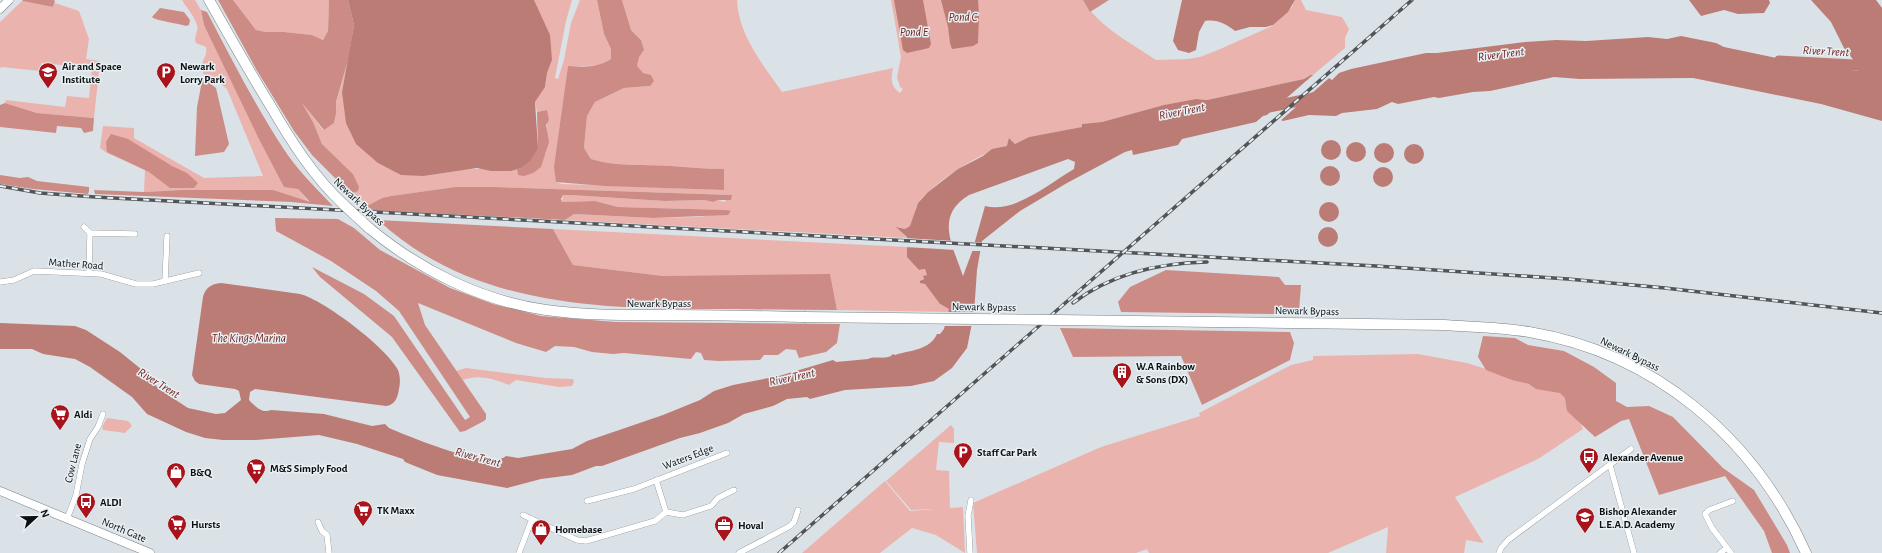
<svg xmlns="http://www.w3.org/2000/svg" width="1882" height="553" font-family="'Alegreya Sans',sans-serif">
  <rect width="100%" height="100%" fill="#dbe2e7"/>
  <!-- green -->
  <g fill="#ebb3ad">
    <path d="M182 0H195L201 10 204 25 298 189 307 200 315 204 219 191 181 190 144 192 145 170 107 153 100 148 103 126 134 128V138L204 178 263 176 227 89 211 76 204 75C198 61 208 58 206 47L196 43C193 37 199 31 197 25 194 15 187 9 182 0Z"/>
    <path d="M233 0H329L328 31 323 40 312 35 284 32H266L256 30Z"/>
    <path d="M534 0H572L566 21 555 78 558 79 564 60 571 23 580 0H597L604 34 611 49V59L601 65 568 67 558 141 556 182 562 184 724 190V169C706 169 689 167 671 166 644 164 617 167 591 159L584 148 587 116 595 102 624 88 650 86 637 66 641 40 631 30 622 0H737C738 34 763 65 782 92L893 68C891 78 890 86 900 93L903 89 900 87 897 77 901 57 891 0H1083C1100 28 1130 42 1156 60L1188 59 1200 57 1218 50 1272 26 1292 7 1295 0H1301L1306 10 1342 17 1349 29 1345 38V48L1313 75 1304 79 1207 100 1196 99 1165 105 1102 122 1082 124 1083 127 1029 137 1015 144 1010 139 1008 146C985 149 931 184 918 203 914 210 915 219 910 226L905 229 898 227 907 238 565 220 574 214 653 218 699 217 731 212 727 210 618 207 595 201 562 202 563 195H570L665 201 704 200 713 202 718 200 724 202 732 195 493 187H455L391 196 382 198 365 207 351 194H355L353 174 322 144 313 122 300 100 323 130 334 123 336 114V103L348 60 342 92 424 176C441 174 460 169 477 169 491 168 503 173 517 169L518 175 541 167 542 159 546 152 547 110 537 112 535 102 545 87 547 73 552 60Z"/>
    <path d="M22 1 53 7 55 3 79 11 89 39 86 59 100 61 94 118 37 113 5 103 6 100 65 107 67 96 89 98 92 68 41 63 40 71 1 67 0 69V22Z"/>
    <path d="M553 229 907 247V256L919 270 925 269 927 275 922 280 941 305 949 308 950 312 837 310 830 275 663 276 573 265Z"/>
    <path d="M1418 354 1467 363 1566 394 1583 429 1538 459 1455 497 1483 542V543L1466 540 1464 553H1386L1388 527 1328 553H1149L1147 549 1136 553H977L973 503 1101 447 1200 416 1199 413 1291 365 1313 360V356Z"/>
    <path d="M466 368 545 378 573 379 574 382 572 386 559 387 516 380 509 385C494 379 478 374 463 380L456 371Z"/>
    <path d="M107 418 128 421 132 426 125 433 103 430 102 427Z"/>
    <path d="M951 425 954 429V443L939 442 936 470 949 471 950 508 963 507 965 553 936 535 912 528 880 553H802L885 481 910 511 934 509 911 510 886 481Z"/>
  </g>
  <!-- forest -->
  <g fill="#cc8c85">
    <path d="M23 0H54L55 1 53 7 22 1Z"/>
    <path d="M218 0H233L256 30 266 32H284L312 35 323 40 328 31 329 0H348L354 25 348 60 336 102V114L334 123 324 130 302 103 313 122 322 144 353 174 359 187 358 191 351 194 312 155 294 131 256 69Z"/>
    <path d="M597 0H622L631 30 641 40 644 50 639 57 637 66 643 73 651 75 654 81 650 86 624 88 595 102 587 116 584 148 591 159C616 167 644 164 671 166 689 167 706 169 724 169V190L604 186 556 182 554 167 568 66C584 67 598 68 611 59V49L604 34Z"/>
    <path d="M1083 0H1109L1090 12Z"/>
    <path d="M160 8 184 12 190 20 189 25 186 26C178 23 156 21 152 17Z"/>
    <path d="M201 10 207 12C231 58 255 105 283 148 297 170 316 188 333 206L291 202 95 194 94 190 144 192 181 190H273L310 202 298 189 284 187 259 139 204 25Z"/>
    <path d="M202 81H207L216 88 229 144 224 152 195 156 197 107Z"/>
    <path d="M5 103 37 113 94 118 93 131 84 133 81 128 57 126 56 133 0 127V105Z"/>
    <path d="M547 110 549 120 546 125 549 142 541 167 533 173 524 176 518 175 517 169 521 168 538 148 537 112Z"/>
    <path d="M111 134 128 139 172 166 187 173 198 183 194 188H170L149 172 107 152 106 142Z"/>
    <path d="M0 175 20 178 28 177 37 181 89 187V191L88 194 33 189 0 184Z"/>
    <path d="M455 187H493L732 195 731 200H718L713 202 704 200 665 201 570 195H563L561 199 562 202 595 201 618 207 727 210 731 211 728 215 653 218 574 214 565 220 368 210 365 207 382 198 391 196Z"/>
    <path d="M275 218 338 219 354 228 380 250 450 288 493 304 541 316 616 322 840 324 837 343 826 352 799 358 796 350 786 349 778 355H764L760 360 719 361 704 360 701 353 696 352 691 359 624 353 613 354 592 352 574 347 555 346 546 352 516 343 418 303 425 325 486 414V419L484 421 465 431 460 432 392 337 320 277 312 267 364 294 394 316 465 420 470 417 399 311 376 291 331 261 276 231Z"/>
    <path d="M378 220 553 229 573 265 663 276 830 274 837 310C794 310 752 309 709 309 592 309 469 304 378 220Z"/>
    <path d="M1166 270 1279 277 1285 285H1301L1299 311 1277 314 1121 312 1118 302 1130 287Z"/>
    <path d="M1060 328 1290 332 1294 343 1290 360 1202 405 1181 356 1073 357Z"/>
    <path d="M1483 336 1515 338 1528 345 1564 351 1594 367 1616 383V401L1627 407 1649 406 1673 417 1723 468 1754 490 1787 545 1790 553H1772L1764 531 1725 476 1659 495 1629 419 1621 421 1595 437 1567 411 1565 398 1560 393 1536 389 1529 384 1512 380 1486 370 1478 357Z"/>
  </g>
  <!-- water -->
  <g fill="#bb7c76" fill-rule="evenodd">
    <path d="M348 0H534L550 35 552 60 547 73 545 87 535 102 538 148 530 161 521 168 511 171H491L477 168 424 176 401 175 378 163 356 144 346 123 342 92 354 25Z"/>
    <path d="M894 0H923L931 44 929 48 907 53 903 50Z"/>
    <path d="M941 0H978L979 15 978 43 973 46 952 49 950 43 948 27Z"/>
    <path d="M1182 0H1295L1288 12 1273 25 1266 27H1250L1235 31C1226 24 1217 19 1205 21L1199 32 1196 50 1189 53 1178 50 1173 41Z"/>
    <path d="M1689 0H1769L1770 3 1764 13 1738 14 1724 10 1701 16Z"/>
    <path d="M1811 0H1876L1882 8V121L1821 104 1693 78 1580 79 1554 77 1490 91 1473 92 1439 98 1434 97 1398 104 1392 102 1377 109 1342 113 1336 116 1309 115 1283 121 1281 120 1329 78 1332 80 1339 73 1351 69 1426 53H1437L1525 42 1556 40 1586 41 1648 37 1667 39 1681 36 1716 43 1724 47 1809 65 1859 71V67L1844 48 1831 22Z"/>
    <path d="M1311 75H1313L1267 115 1263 116 1256 122 1182 139 1178 145 1133 155 1132 150 1125 152 1067 183 1020 211 982 241 977 270 974 313 967 348 952 368 934 381 911 386 845 390 810 399 807 397 787 399 773 406 744 414 728 423 700 433 680 438 602 466H596L572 475 541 479 507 488 437 475 405 462 403 459 357 444 319 435 256 440H223L205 438 186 432 147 414 132 397 90 367 75 359 43 354 32 349H0V323L75 326 86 330 120 352 141 369 159 389 188 408 216 414 225 413 241 400 239 391 235 389 199 384 195 381 192 375 203 297C205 288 211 284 221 283L300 294C324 300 387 348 398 370 401 378 400 386 398 394 396 401 393 405 386 406L255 389 250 392 249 400C255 406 262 414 271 410L324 414 372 426 385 424 389 428C408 436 491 471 506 456L518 458 572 449 587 441 663 415 700 400 714 391 733 385 779 376 833 360 836 362 868 359C875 355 887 361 893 354L895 355C911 350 930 350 937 334H940L944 329 949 309 940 304 925 284 920 283V281L924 279 923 276 927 275 925 269 919 270 907 257V237L896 227 905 229 910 226 918 203 928 192 958 169 983 156 992 149 1007 146 1009 138 1015 144 1029 137 1082 127V124L1102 122 1164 105 1196 99 1207 100 1304 79ZM1068 159 1075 162 1074 169C1050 183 1014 214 985 206L972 252 963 276C953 246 934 216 969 195Z"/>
    <circle cx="1331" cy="150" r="10"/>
    <circle cx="1356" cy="152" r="10"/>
    <circle cx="1384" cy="153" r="10"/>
    <circle cx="1414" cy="154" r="10"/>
    <circle cx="1330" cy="176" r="10"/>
    <circle cx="1383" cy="177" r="10"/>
    <circle cx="1329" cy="212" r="10"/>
    <circle cx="1328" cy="237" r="10"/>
  </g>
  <!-- pier -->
  <g fill="#dbe2e7">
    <path d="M1315 74V76L1269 117 1264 118Z"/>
    <path d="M1328 76H1331L1280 121V118Z"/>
    <path d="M905 238 954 241 956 250 905 247Z"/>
    <path d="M972 242 984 243 982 251H970Z"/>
    <path d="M947 312H976L973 326H943Z"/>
  </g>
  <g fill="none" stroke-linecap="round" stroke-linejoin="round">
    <!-- river -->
    <g stroke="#bb7c76" stroke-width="11">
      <path d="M1779 61 1872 66 1882 69"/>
      <path d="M1264 108 1318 97"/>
    </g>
    <!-- street casing -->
    <g stroke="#7a8185" stroke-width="6">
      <g id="street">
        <path d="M84 227 90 233"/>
        <path d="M89 273 90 233 135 234"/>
        <path d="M165 281 167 236"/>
        <path d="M0 282 14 280 34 271 101 274 136 284H153L199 273"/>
        <path d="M1610 465 1634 553"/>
        <path d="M656 480 666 512"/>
        <path d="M587 501 634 489 727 453"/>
        <path d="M523 515 577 540 586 541 655 521 666 512 683 515 711 506 718 498 734 490"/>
        <path d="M67 519 76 495 82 464 90 439 98 427 103 414"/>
        <path d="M318 522 322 531 327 535 329 553"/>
        <path d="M519 553 532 519"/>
        <path d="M739 553 790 526 794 522 798 510"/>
        <path d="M970 553 968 516 971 500"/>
        <path d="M1499 553 1501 548 1508 540 1631 449"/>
        <path d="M1720 553 1727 548"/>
        <path d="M1731 553 1712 528 1705 514 1709 510 1733 501"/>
      </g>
    </g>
    <!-- secondary casing -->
    <g stroke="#7a8185" stroke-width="9">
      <g id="secondary">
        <path d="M0 9 9 0"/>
        <path d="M0 491 150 553"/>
      </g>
    </g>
    <!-- highway casing -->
    <g stroke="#7a8185" stroke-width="11">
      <g id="highway">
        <path d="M209 0C229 35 249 71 270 105 291 141 313 176 344 205"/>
        <path d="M369 228C420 270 481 301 546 310 588 316 631 315 673 315 717 315 760 316 804 317"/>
        <path d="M1057 320 1444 325C1472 327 1501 327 1529 332 1655 353 1754 438 1806 553"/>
      </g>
    </g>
    <!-- street -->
    <use href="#street" stroke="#fff" stroke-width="5.5"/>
    <!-- secondary -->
    <use href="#secondary" stroke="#fff" stroke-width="8"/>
    <!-- highway -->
    <use href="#highway" stroke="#fff" stroke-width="10"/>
    <!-- rail casing -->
    <g stroke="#515557" stroke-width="3.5">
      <g id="rail">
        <path d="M0 186 40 193 95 197 1376 266 1568 279 1665 288 1882 313"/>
        <path d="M1073 303C1112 273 1159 263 1207 262"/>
        <path d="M779 553 1412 0"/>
      </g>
    </g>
    <!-- rail -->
    <use href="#rail" stroke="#e8f0f4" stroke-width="2" stroke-dasharray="6" stroke-linecap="butt"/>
    <!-- highway-bridge casing -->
    <g stroke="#7a8185" stroke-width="11" stroke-linecap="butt">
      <g id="highway-bridge">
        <path d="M344 205 369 228"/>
        <path d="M804 317 1057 320"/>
      </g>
    </g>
    <!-- highway-bridge -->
    <use href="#highway-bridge" stroke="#fff" stroke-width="10"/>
  </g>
  <!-- icons -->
  <defs>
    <g id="university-pin" transform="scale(1)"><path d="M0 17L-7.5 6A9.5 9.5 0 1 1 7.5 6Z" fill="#a8131c" stroke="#e8f0f4"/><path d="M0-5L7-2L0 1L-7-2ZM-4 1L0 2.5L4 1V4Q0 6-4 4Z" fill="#fff"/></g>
    <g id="parking-pin" transform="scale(1)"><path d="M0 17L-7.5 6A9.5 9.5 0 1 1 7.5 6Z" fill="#a8131c" stroke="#e8f0f4"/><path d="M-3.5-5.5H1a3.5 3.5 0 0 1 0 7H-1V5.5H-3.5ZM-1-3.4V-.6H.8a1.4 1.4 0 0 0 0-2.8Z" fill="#fff"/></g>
    <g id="building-pin" transform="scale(1)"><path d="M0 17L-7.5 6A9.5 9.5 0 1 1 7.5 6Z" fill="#a8131c" stroke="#e8f0f4"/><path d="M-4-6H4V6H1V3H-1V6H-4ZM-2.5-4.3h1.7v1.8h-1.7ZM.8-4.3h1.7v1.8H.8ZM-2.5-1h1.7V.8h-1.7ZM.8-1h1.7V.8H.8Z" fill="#fff"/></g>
    <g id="supermarket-pin" transform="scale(1)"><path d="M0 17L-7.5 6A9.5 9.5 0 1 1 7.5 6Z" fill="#a8131c" stroke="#e8f0f4"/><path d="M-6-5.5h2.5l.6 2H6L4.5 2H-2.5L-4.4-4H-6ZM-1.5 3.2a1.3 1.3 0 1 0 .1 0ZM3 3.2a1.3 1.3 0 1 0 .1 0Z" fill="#fff"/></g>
    <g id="bus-pin" transform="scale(1)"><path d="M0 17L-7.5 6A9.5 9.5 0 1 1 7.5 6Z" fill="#a8131c" stroke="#e8f0f4"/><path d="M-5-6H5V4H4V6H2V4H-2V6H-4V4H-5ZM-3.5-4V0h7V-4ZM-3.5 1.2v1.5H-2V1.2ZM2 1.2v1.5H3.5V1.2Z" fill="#fff"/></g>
    <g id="shop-pin" transform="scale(1)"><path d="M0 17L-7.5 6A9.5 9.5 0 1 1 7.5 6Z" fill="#a8131c" stroke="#e8f0f4"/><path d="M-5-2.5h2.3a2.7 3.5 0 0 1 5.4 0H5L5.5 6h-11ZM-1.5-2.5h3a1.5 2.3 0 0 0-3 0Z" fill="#fff"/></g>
    <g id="school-pin" transform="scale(1)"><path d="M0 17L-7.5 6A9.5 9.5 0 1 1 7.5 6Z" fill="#a8131c" stroke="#e8f0f4"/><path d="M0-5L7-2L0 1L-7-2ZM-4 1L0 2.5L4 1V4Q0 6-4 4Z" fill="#fff"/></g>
    <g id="office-pin" transform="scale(1)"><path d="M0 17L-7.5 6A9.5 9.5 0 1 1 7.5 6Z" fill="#a8131c" stroke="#e8f0f4"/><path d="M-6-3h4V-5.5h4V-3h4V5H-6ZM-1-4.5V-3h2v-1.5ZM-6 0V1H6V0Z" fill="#fff"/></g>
  </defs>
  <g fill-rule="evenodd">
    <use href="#university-pin" x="48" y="72"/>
    <use href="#parking-pin" x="166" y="72"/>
    <use href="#building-pin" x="1122" y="372"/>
    <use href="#supermarket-pin" x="60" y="414"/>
    <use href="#parking-pin" x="963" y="452"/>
    <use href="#bus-pin" x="1589" y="457"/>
    <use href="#supermarket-pin" x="256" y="468"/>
    <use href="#shop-pin" x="176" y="472"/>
    <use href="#bus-pin" x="86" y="502"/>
    <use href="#supermarket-pin" x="363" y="510"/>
    <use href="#school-pin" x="1585" y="517"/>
    <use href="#supermarket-pin" x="177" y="524"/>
    <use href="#office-pin" x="724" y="525"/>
    <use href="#shop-pin" x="541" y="529"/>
  </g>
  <g text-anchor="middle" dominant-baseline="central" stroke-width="3" stroke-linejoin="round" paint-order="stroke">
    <!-- poi labels -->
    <g font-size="11" font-weight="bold" fill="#0c0f10" stroke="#e8f0f4" text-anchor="start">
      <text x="62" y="66">Air and Space<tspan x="62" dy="13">Institute</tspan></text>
      <text x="180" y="66">Newark<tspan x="180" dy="13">Lorry Park</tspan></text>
      <text x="1136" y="366">W.A Rainbow<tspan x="1136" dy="13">&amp; Sons (DX)</tspan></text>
      <text x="74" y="414">Aldi</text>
      <text x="977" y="452">Staff Car Park</text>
      <text x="1603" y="457">Alexander Avenue</text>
      <text x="270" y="468">M&amp;S Simply Food</text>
      <text x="190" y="472">B&amp;Q</text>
      <text x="100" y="502">ALDI</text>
      <text x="377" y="510">TK Maxx</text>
      <text x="1599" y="511">Bishop Alexander<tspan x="1599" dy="13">L.E.A.D. Academy</tspan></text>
      <text x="191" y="524">Hursts</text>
      <text x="738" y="525">Hoval</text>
      <text x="555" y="529">Homebase</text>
    </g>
    <!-- street labels -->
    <g font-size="11" fill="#0c0f10" stroke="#e8f0f4">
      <text transform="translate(359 202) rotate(43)">Newark Bypass</text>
      <text transform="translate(76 264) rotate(4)">Mather Road</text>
      <text x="659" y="303">Newark Bypass</text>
      <text transform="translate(984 307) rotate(1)">Newark Bypass</text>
      <text transform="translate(1307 311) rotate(1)">Newark Bypass</text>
      <text transform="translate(1630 354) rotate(26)">Newark Bypass</text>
      <text transform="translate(688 457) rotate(-21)">Waters Edge</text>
      <text transform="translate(73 463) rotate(-76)">Cow Lane</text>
      <text transform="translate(124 530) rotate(23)">North Gate</text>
    </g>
    <!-- water labels -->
    <g font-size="12" font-style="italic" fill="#6f221f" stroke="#e8f0f4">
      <text x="963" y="17">Pond C</text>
      <text x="914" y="32">Pond E</text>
      <text transform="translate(1826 51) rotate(3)">River Trent</text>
      <text transform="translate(1501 54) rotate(-7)">River Trent</text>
      <text transform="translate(1182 111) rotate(-11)">River Trent</text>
      <text x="249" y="338">The Kings Marina</text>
      <text transform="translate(792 377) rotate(-12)">River Trent</text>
      <text transform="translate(159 383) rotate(32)">River Trent</text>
      <text transform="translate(478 457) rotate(15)">River Trent</text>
    </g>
  </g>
  <!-- north arrow -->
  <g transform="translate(36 517) rotate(68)" stroke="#e8f0f4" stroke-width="3" paint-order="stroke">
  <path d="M0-3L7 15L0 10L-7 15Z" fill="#0c0f10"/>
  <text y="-6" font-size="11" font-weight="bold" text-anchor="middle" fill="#0c0f10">N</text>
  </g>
</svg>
